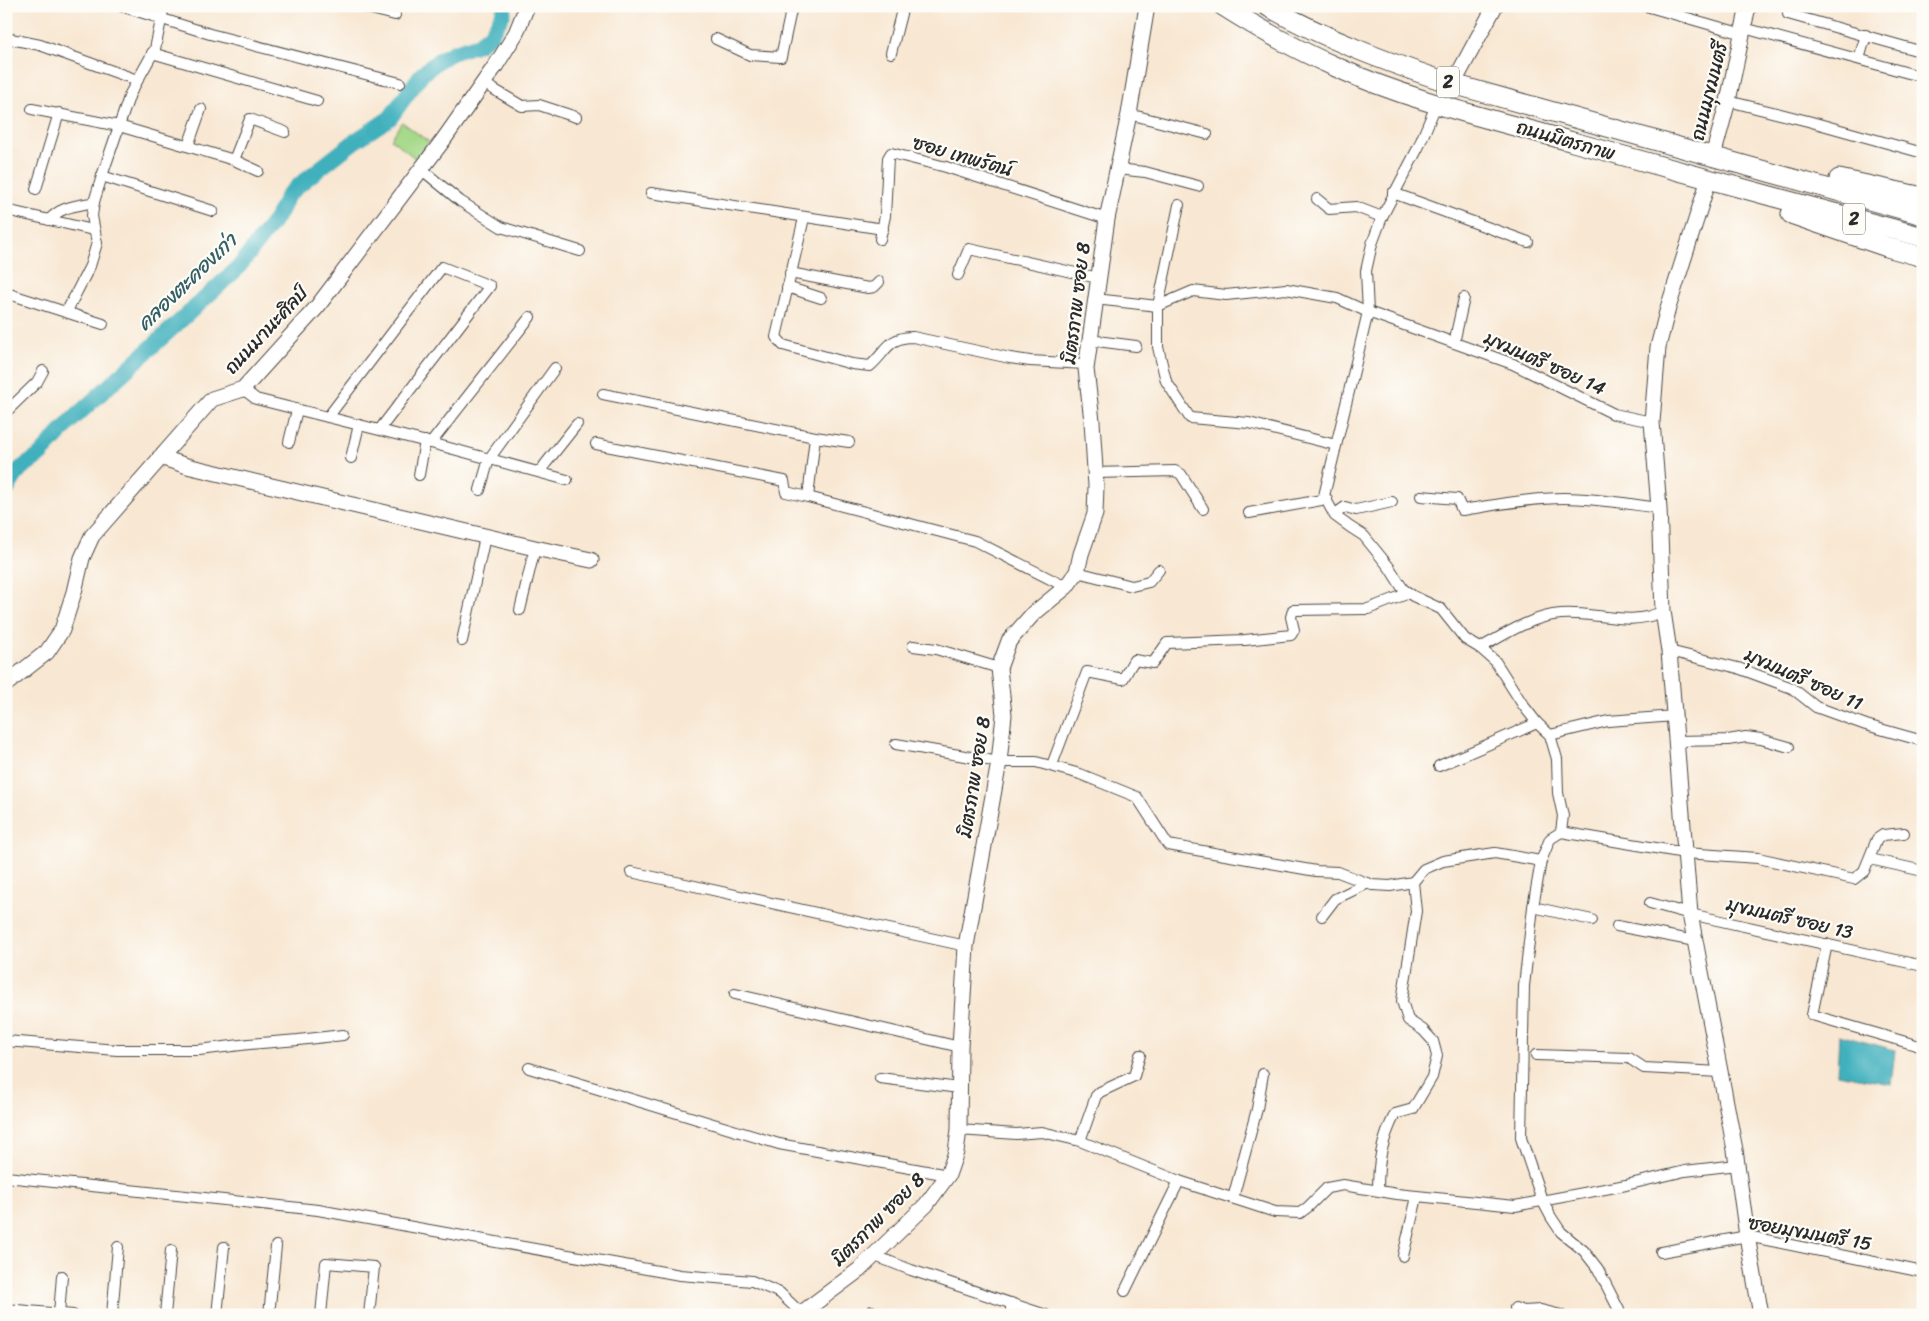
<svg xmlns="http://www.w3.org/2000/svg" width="1929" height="1321" font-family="Sriracha,'Playpen Sans Thai',sans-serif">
  <rect width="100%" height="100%" fill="#fdfcf7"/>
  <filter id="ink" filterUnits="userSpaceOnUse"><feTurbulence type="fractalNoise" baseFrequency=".02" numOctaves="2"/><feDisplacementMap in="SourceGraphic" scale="10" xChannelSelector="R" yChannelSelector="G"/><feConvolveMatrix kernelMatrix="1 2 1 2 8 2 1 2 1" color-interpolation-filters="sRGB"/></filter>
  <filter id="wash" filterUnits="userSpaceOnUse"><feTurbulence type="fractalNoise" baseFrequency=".0096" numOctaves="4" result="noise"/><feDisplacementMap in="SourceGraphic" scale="20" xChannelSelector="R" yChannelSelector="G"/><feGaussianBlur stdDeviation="1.12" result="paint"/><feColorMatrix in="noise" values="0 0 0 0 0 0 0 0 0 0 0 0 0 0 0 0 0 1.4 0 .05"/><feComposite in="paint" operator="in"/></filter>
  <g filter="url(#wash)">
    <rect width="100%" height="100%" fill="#f8e7d2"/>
    <!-- green -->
    <path fill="#a5d989" stroke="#68825a" d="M402 122 429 142 416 159 391 139Z"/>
    <!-- water -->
    <path fill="#41b0bd" stroke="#366e74" d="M1839 1035 1895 1050 1891 1084 1837 1074Z"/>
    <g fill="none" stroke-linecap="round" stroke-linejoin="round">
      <!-- river -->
      <path stroke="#41b0bd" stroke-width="16" d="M6 492 10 484 20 469 39 456 74 418 238 268 277 217 288 195 305 180 355 141 390 118 421 75 439 60 454 52 479 44 491 34 503 14 505 6"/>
    </g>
  </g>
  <g filter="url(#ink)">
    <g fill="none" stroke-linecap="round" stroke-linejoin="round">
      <!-- street casing -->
      <g stroke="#4a4744" stroke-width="12">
        <g id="street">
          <path d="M121 6 210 34 400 83"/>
          <path d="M359 6 395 15"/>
          <path d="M1646 6 1743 34"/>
          <path d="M1788 6V14L1923 52"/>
          <path d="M1744 28 1923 77"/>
          <path d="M6 38 40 45 137 80"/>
          <path d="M716 39 750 55 781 57 792 6"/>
          <path d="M152 53 317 101"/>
          <path d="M891 53 903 6"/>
          <path d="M1859 59 1866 35"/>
          <path d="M483 83 522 106 539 105 576 117"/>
          <path d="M1728 101 1808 121 1923 153"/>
          <path d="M1437 103 1418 148 1382 217 1372 244 1366 271 1368 312 1324 496 1335 516 1350 527 1364 536 1389 567 1403 589 1413 596 1441 609 1465 639 1480 648 1495 661 1523 705 1537 723 1550 735 1557 759 1558 793 1563 816 1561 832 1550 839 1541 861 1533 907 1524 986 1521 1138 1542 1200 1551 1217 1561 1232 1584 1251 1598 1269 1619 1310V1315"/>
          <path d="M32 109 119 126 234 160 258 171"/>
          <path d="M1129 114 1207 134"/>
          <path d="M188 146 201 109"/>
          <path d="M234 160 250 119 285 132"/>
          <path d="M421 169 460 201 501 227 580 251"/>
          <path d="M1117 169 1145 172 1198 186"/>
          <path d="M102 176 213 211"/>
          <path d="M36 189 59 113"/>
          <path d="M651 193 883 229"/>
          <path d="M1393 193 1528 242"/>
          <path d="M1317 199 1329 209 1356 207 1382 217"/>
          <path d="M1179 205 1158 306V347L1166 381 1190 418 1249 423 1336 445"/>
          <path d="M6 210 93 230"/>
          <path d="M804 218 776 337 783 345 852 364 870 366C887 351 888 337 913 337L1010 358 1030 361 1086 364"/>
          <path d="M49 220C61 206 77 206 94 202"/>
          <path d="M880 239 885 216 888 158 891 153 946 167 1107 219"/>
          <path d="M790 273 868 288 874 287 879 282"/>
          <path d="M958 275 969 249 1098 278"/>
          <path d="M787 287 821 298"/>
          <path d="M6 293 103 324"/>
          <path d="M1095 299 1158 306 1193 291 1226 295 1286 289 1337 298 1368 312 1513 364 1614 414 1652 422"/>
          <path d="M67 311 90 266 97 243 92 216 94 202 102 176 130 94 155 49 164 6"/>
          <path d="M1089 340 1136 346"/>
          <path d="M1454 343 1464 298"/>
          <path d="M243 389 256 399 431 443 567 480"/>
          <path d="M603 394 815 437 849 442"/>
          <path d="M6 412 37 382 43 371"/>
          <path d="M328 417 442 267 490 286 380 429"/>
          <path d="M289 442 297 410"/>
          <path d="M431 443 530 317"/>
          <path d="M596 444 784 481 786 492 808 497 975 541 1066 587"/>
          <path d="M351 458 359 425"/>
          <path d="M539 472 577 424"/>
          <path d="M1095 473 1175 471 1181 474 1203 509"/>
          <path d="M419 475 425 441"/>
          <path d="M480 490 489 459 555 368"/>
          <path d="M1421 496 1457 499 1462 510C1496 505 1530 498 1564 498 1596 498 1628 504 1659 508"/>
          <path d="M808 497 815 437"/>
          <path d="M1249 513 1327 499"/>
          <path d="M1335 514 1345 507 1356 510 1392 502"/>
          <path d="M1077 572 1132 586 1149 582 1159 570"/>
          <path d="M520 610 535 548"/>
          <path d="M462 641 485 537"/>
          <path d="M913 646 936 649 999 668"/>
          <path d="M1480 648C1504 635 1532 616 1561 614 1595 611 1631 628 1663 611"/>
          <path d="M1669 651 1738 668 1792 688 1816 707 1866 725 1923 741"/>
          <path d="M1550 735 1608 721 1675 716"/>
          <path d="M1677 741 1728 740 1746 737 1761 739 1789 747"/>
          <path d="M896 744 999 762H1036L1080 774 1137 797 1168 845 1316 871 1338 872 1372 885 1390 886 1413 882 1424 869 1443 861 1495 853 1541 861"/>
          <path d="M1052 765 1087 672 1123 679 1134 660 1153 663 1167 643 1245 640 1291 635 1294 630 1291 617 1293 610 1368 609 1409 593"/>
          <path d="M1439 766 1537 723"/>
          <path d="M1561 832 1685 853 1758 858 1854 879 1864 871 1877 839 1883 835 1904 833"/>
          <path d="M1870 859 1923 871"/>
          <path d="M631 872 966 946"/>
          <path d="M1650 903 1690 914 1923 966"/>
          <path d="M1533 907 1592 920"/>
          <path d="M1322 916 1335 899 1368 883"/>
          <path d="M1617 926 1695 941"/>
          <path d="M1827 944 1812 1015 1923 1047"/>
          <path d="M735 994 960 1047"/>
          <path d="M6 1041 117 1050H199L249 1044 298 1040 343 1035"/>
          <path d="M1536 1055 1629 1058 1644 1068 1720 1072"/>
          <path d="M529 1068 779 1144 948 1175"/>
          <path d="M880 1078 959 1088"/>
          <path d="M959 1130 1016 1134 1042 1132 1080 1141 1179 1181 1275 1212 1300 1213 1308 1207 1327 1188 1343 1185 1397 1194 1515 1206 1626 1185 1685 1171 1737 1165"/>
          <path d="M1080 1141 1096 1096 1100 1092 1134 1076 1140 1055"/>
          <path d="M6 1177 318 1210 680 1275 752 1281 780 1293 803 1315"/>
          <path d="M1378 1190C1378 1160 1382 1140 1395 1114L1413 1109 1432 1077 1437 1056 1433 1041 1423 1030 1408 1020 1402 1001 1416 911 1413 882"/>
          <path d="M1233 1198 1257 1109 1263 1074"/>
          <path d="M1661 1252 1747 1236 1923 1272"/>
          <path d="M873 1255 911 1270 1046 1315"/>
          <path d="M1403 1256 1417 1197"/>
          <path d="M1125 1291 1179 1181"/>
          <path d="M1011 1303V1315"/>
          <path d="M1515 1308 1524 1311 1541 1310 1561 1315"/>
          <path d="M6 1309 73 1315"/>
          <path d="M59 1314 62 1276"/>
          <path d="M112 1315 118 1247"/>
          <path d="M165 1315 171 1250"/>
          <path d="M217 1315 224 1247"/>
          <path d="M269 1315 276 1246"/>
          <path d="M321 1315 326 1263 374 1267 369 1315"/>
          <path d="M871 1315 872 1311"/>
        </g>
      </g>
      <!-- secondary casing -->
      <g stroke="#4a4744" stroke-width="17">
        <g id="secondary">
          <path d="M1453 84 1495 6"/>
          <path d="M1713 156 1728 101 1748 6"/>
          <path d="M1709 179 1668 308 1658 347 1652 422 1659 508 1663 611 1669 651 1690 914 1735 1150 1747 1236 1761 1315"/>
          <path d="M160 457 187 466 535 548 591 560"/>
          <path d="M6 684 47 652 62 630 74 592 82 558 92 536 212 399 243 389 317 307 444 139 496 65 516 33 527 6"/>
          <path d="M799 1315 859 1270 926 1205 948 1175 956 1152 959 1130 960 1047 966 946 999 762 1004 715 999 668 1009 641 1032 615 1066 587 1077 572 1081 554 1095 514 1096 486 1092 421 1086 369 1107 219 1129 114 1147 6"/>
        </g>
      </g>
      <!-- highway casing -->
      <g stroke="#4a4744" stroke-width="21">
        <g id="highway">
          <path d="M1223 6C1259 29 1297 50 1336 67 1410 101 1495 120 1573 142 1690 174 1806 206 1923 237"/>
          <path d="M1267 6C1327 40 1389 63 1453 84L1923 215"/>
          <path d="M1839 179 1923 197"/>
          <path d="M1791 214 1887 247 1923 257"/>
        </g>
      </g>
      <!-- street -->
      <use href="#street" stroke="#fff" stroke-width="10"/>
      <!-- secondary -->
      <use href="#secondary" stroke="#fff" stroke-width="15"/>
      <!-- highway -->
      <use href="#highway" stroke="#fff" stroke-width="19"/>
    </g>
  </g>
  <g text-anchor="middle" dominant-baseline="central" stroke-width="4.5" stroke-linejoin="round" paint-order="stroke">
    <!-- shield labels -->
    <g fill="#fdfcf7" stroke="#6a6a68" stroke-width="1">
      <rect x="1437" y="66.5" width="22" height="31" rx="4"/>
      <rect x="1843" y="203.5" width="22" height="31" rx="4"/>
    </g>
    <g font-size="18" font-weight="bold" fill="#2b2b2b">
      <text x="1448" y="82">2</text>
      <text x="1854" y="219">2</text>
    </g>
    <!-- street labels -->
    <g font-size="19" fill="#2b2b2b" stroke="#fdfcf7">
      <text transform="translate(1709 91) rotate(-76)">ถนนมุขมนตรี</text>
      <text transform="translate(1566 140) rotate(16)">ถนนมิตรภาพ</text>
      <text transform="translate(963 156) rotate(16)">ซอย เทพรัตน์</text>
      <text transform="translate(1076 303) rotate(-83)">มิตรภาพ ซอย 8</text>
      <text transform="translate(266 330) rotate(-47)">ถนนมานะศิลป์</text>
      <text transform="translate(1545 363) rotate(24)">มุขมนตรี ซอย 14</text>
      <text transform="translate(1804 679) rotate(24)">มุขมนตรี ซอย 11</text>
      <text transform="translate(974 777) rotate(-81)">มิตรภาพ ซอย 8</text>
      <text transform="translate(1790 918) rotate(13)">มุขมนตรี ซอย 13</text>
      <text transform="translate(878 1219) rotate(-45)">มิตรภาพ ซอย 8</text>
      <text transform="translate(1810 1233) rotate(10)">ซอยมุขมนตรี 15</text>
    </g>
    <!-- water labels -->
    <g font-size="20" font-style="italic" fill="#346065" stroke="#fdfcf7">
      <text transform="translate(187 282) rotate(-44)">คลองตะคองเก่า</text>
    </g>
  </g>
  <!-- margin -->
  <rect width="1929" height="1321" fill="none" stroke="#fdfcf7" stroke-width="25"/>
</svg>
